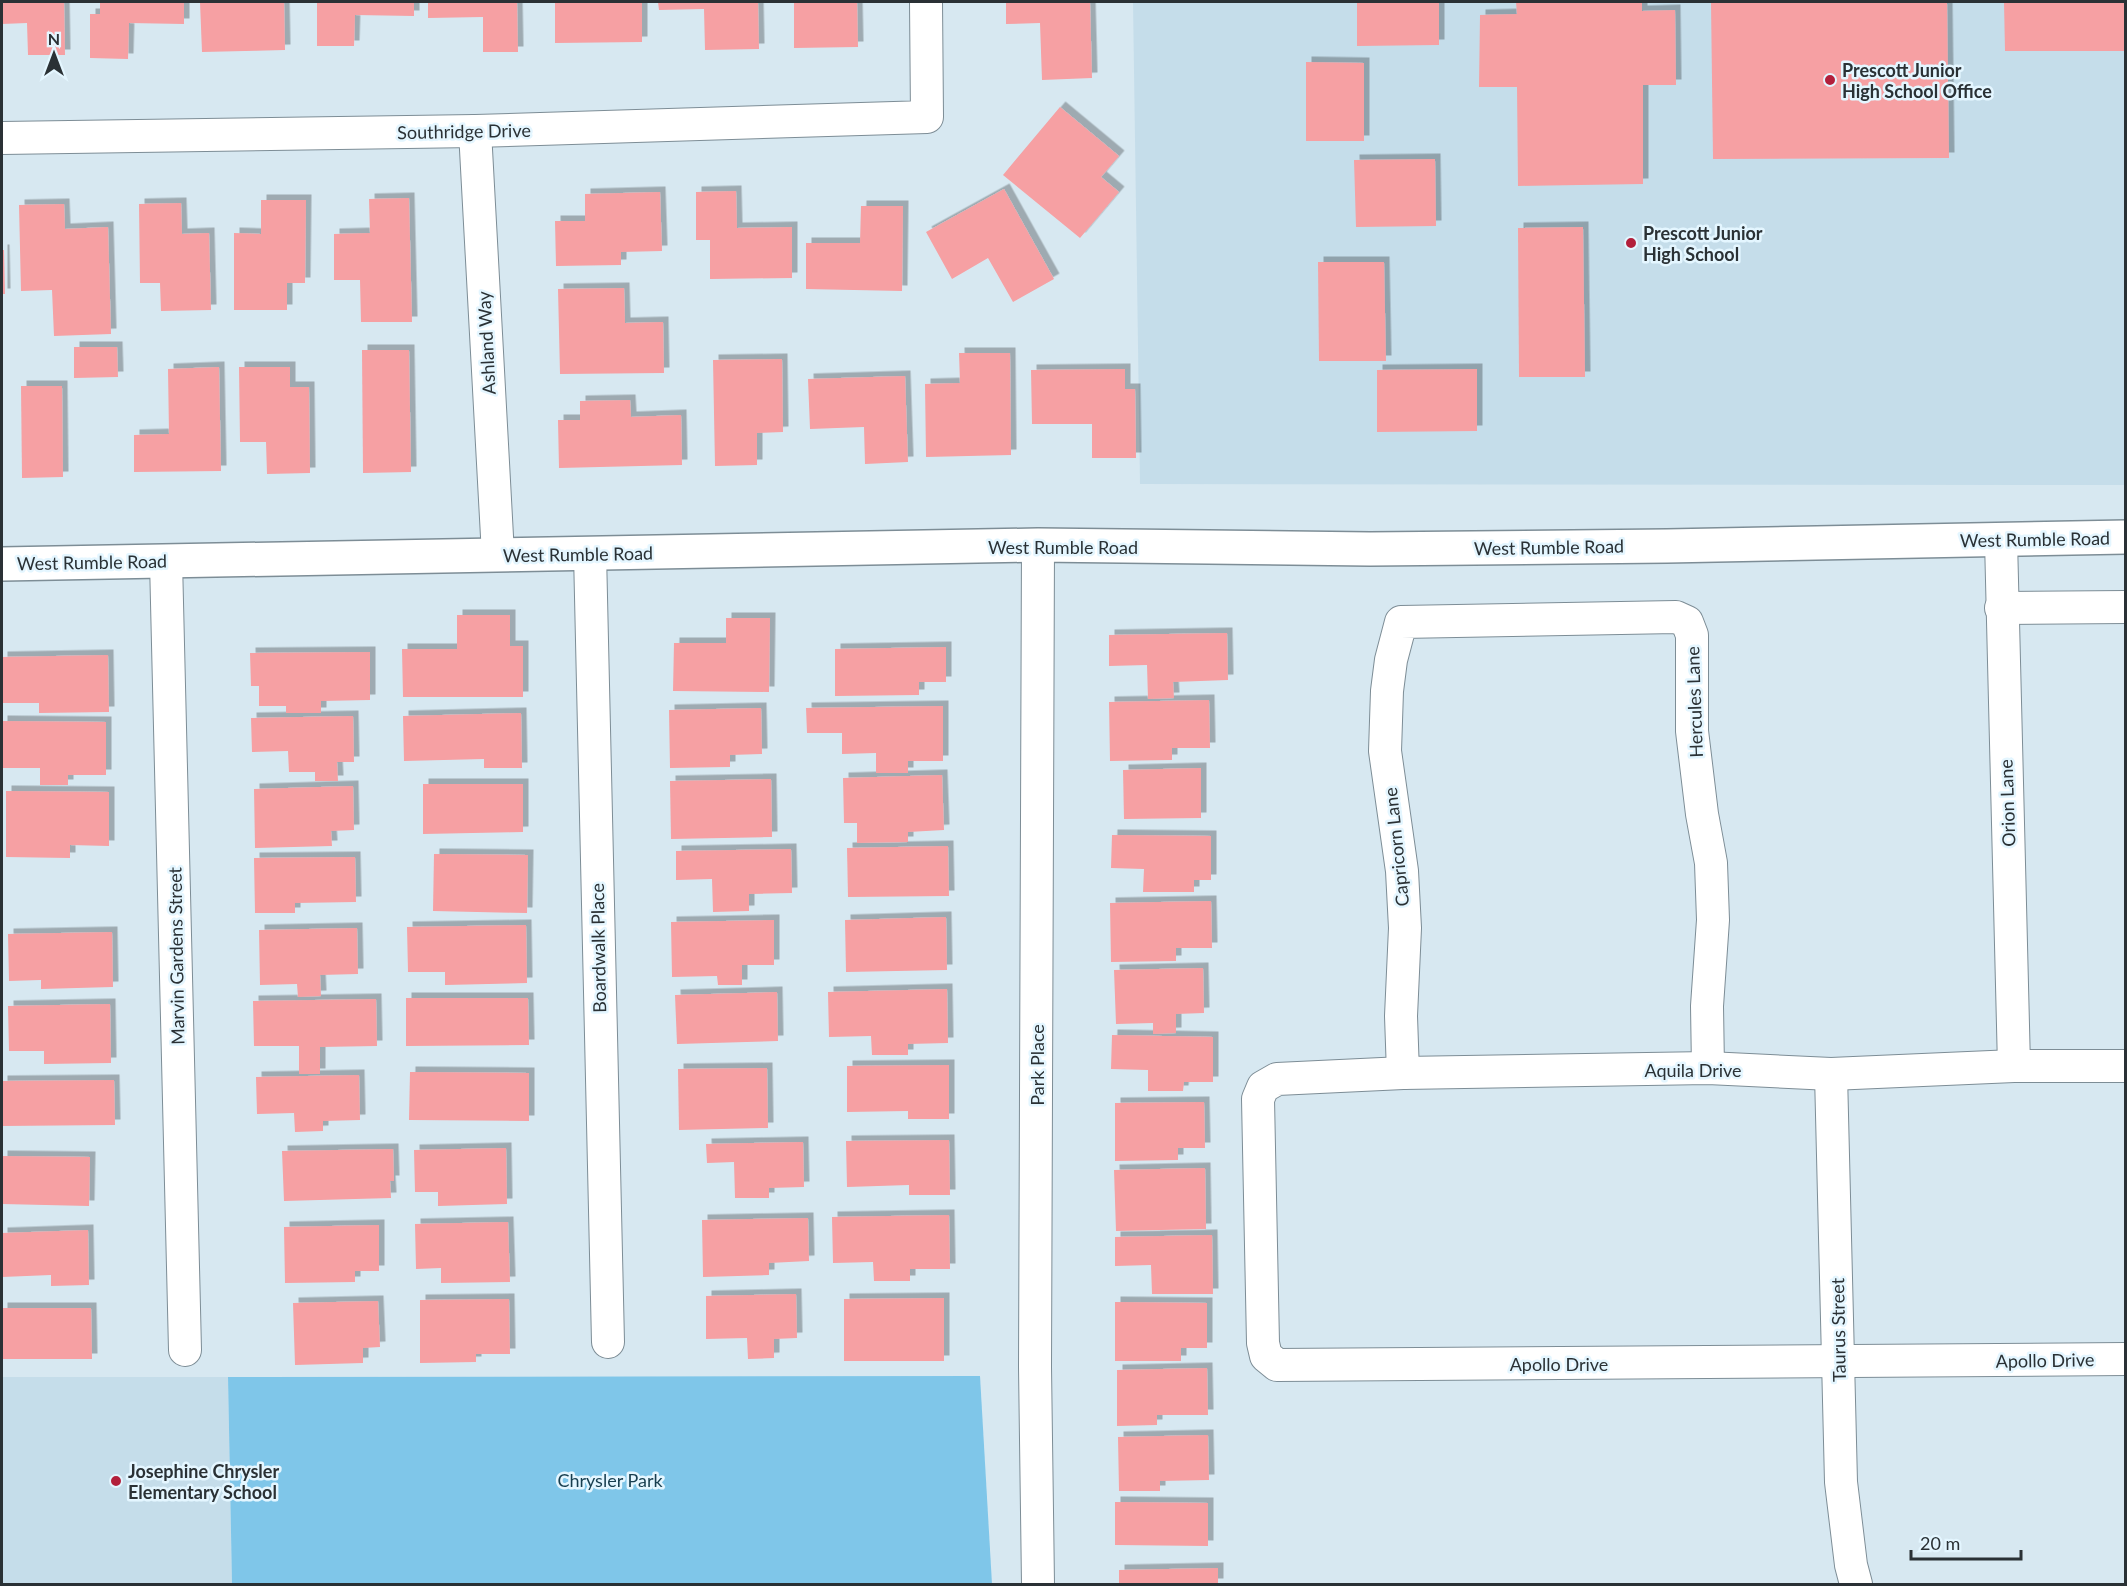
<svg xmlns="http://www.w3.org/2000/svg" width="2127" height="1586" font-family="Lato,sans-serif">
  <defs>
    <filter id="shadow"><feDropShadow dx="5.5" dy="-5.5" stdDeviation="0" flood-color="#0004"/></filter>
  </defs>
  <rect width="100%" height="100%" fill="#d7e8f1"/>
  <!-- built -->
  <g fill="#c5ddea">
    <path d="M1133 2H2125V485L1140 484Z"/>
    <path d="M2 1377H228L232 1584H2Z"/>
  </g>
  <!-- green -->
  <path fill="#7fc6e9" d="M980 1376 992 1584H232L228 1377Z"/>
  <!-- building -->
  <g fill="#f6a0a3" filter="url(#shadow)">
    <path d="M2 2H64L65 55H28L27 23 2 24Z"/>
    <path d="M100 2H184V24L129 23 128 59 90 58V14H100Z"/>
    <path d="M200 2H284L285 50 202 52Z"/>
    <path d="M317 2H414V16L355 15 354 46H317Z"/>
    <path d="M428 2H517L518 52H483V17L428 18Z"/>
    <path d="M555 2H642V42L555 43Z"/>
    <path d="M658 2H758L759 49 705 50 704 9 659 10Z"/>
    <path d="M794 2H857L858 47 794 48Z"/>
    <path d="M1006 2H1090L1092 78 1042 80 1040 23 1006 24Z"/>
    <path d="M1357 2H1439V45L1357 46Z"/>
    <path d="M1516 2H1642V11L1675 10 1676 85H1643V184L1518 186 1517 87H1479L1480 15 1517 14Z"/>
    <path d="M1711 2H1947L1949 158 1713 159Z"/>
    <path d="M2004 2H2126V51H2005Z"/>
    <path d="M1306 62 1364 63V141H1306Z"/>
    <path d="M1060 107 1119 156 1101 177 1119 192 1080 238 1003 175Z"/>
    <path d="M1435 159 1436 226 1356 227 1354 160Z"/>
    <path d="M1004 189 1054 279 1013 302 988 258 952 279 926 232Z"/>
    <path d="M736 191 737 228 792 227V278L710 279V240H696V192Z"/>
    <path d="M660 192 662 251 621 252V265L556 266 555 221H585V194Z"/>
    <path d="M409 198 412 322H361L360 280H334V234L370 233 369 199Z"/>
    <path d="M261 200H306L305 283H287V310H234V233L261 234Z"/>
    <path d="M181 203 182 234 209 233 211 310 161 311 160 283H140L139 204Z"/>
    <path d="M64 204 65 229 108 227 111 334 54 336 52 290 21 291 19 205Z"/>
    <path d="M861 206H903L902 291 806 289V243H860Z"/>
    <path d="M1583 227 1585 377H1519L1518 228Z"/>
    <path d="M2 250H4L5 294H2Z"/>
    <path d="M1318 262H1384L1386 361H1319Z"/>
    <path d="M624 288 625 323 663 322 664 373 560 374 558 289Z"/>
    <path d="M74 347H117L118 377 74 378Z"/>
    <path d="M362 350H409L411 472 363 473Z"/>
    <path d="M959 353H1010L1011 455 926 457 925 384 960 383Z"/>
    <path d="M782 359 783 432 757 433V465L715 466 713 360Z"/>
    <path d="M219 367 221 471 134 472V435L169 434 168 369Z"/>
    <path d="M239 367H290V387H309L310 473 267 474 266 442H240Z"/>
    <path d="M1125 369V389H1135L1136 458H1092V424H1032L1031 370Z"/>
    <path d="M1477 369V431L1377 432V370Z"/>
    <path d="M905 376 908 462 865 464 864 427 810 429 808 379Z"/>
    <path d="M21 386H62L63 477 22 478Z"/>
    <path d="M630 400 631 417 681 415 682 465 559 468 558 420H580V401Z"/>
    <path d="M457 615H510V646H523V697H403L402 649H457Z"/>
    <path d="M726 618H770L769 692 673 691 674 643H726Z"/>
    <path d="M1227 633 1228 680 1173 682 1174 698 1148 699 1147 665 1109 666V635Z"/>
    <path d="M946 647V682H919V695L835 696V649Z"/>
    <path d="M370 652V700L321 701V713H286V706H259V686H251L250 653Z"/>
    <path d="M108 655 109 712 39 713V703H2V657Z"/>
    <path d="M1209 700 1210 748H1172V760L1110 761 1109 702Z"/>
    <path d="M943 706V761H908V773H876V753L842 754V733H807L806 708Z"/>
    <path d="M761 708 762 754 730 755V767L670 768 669 710Z"/>
    <path d="M521 713 522 768H484V759L404 761 403 716Z"/>
    <path d="M353 716 354 762H337L338 781H315V772H289L288 751 252 752 251 718Z"/>
    <path d="M2 721 106 722V775H68V785H40V768H2Z"/>
    <path d="M1201 768V818L1124 819 1123 770Z"/>
    <path d="M942 775 944 830 908 832V842L857 843V823H844L843 778Z"/>
    <path d="M771 779 772 837 671 839 670 781Z"/>
    <path d="M423 784H523V832L423 834Z"/>
    <path d="M353 786 354 830 331 831 332 846 255 848 254 789Z"/>
    <path d="M6 791 109 792V846L70 845V858L6 857Z"/>
    <path d="M1112 835 1211 836V880H1194V892H1143L1144 869 1111 868Z"/>
    <path d="M948 846 949 896 848 897 847 848Z"/>
    <path d="M791 849 792 893 749 894V911L713 912 712 879 676 880V851Z"/>
    <path d="M434 854 528 855 527 913 433 911Z"/>
    <path d="M355 857 356 902 295 903V913H255L254 858Z"/>
    <path d="M1211 901 1212 948H1176V961L1111 962 1110 903Z"/>
    <path d="M946 917 947 970 846 972 845 920Z"/>
    <path d="M774 920V965H742V985H718L717 976 672 977 671 922Z"/>
    <path d="M526 925 527 983 445 985V972H408L407 927Z"/>
    <path d="M357 928 358 974 320 975 321 996 298 997 297 984 260 985 259 930Z"/>
    <path d="M112 932 113 987 41 989V980L9 981 8 934Z"/>
    <path d="M1203 968 1204 1013 1176 1014V1033L1153 1034V1023L1116 1024 1114 970Z"/>
    <path d="M947 989 948 1043 908 1044V1055H872L871 1036 829 1037 828 992Z"/>
    <path d="M777 992 778 1041 677 1044 675 995Z"/>
    <path d="M406 998H528L529 1045 406 1046Z"/>
    <path d="M376 999 377 1046 320 1047V1074H299V1046H254L253 1001Z"/>
    <path d="M110 1004 111 1063 44 1064V1051H9L8 1006Z"/>
    <path d="M1112 1035 1213 1037V1082H1184L1183 1091H1148V1070L1111 1069Z"/>
    <path d="M949 1065V1119H908V1111L847 1112V1066Z"/>
    <path d="M767 1068 768 1128 679 1130 678 1069Z"/>
    <path d="M410 1072 529 1073V1121L409 1120Z"/>
    <path d="M359 1075 360 1120 323 1121V1131L295 1132 294 1113 257 1114 256 1077Z"/>
    <path d="M114 1080 115 1125 2 1126V1081Z"/>
    <path d="M1204 1102 1205 1148H1178V1160L1115 1161V1103Z"/>
    <path d="M949 1140 950 1195H909V1185L847 1187 846 1141Z"/>
    <path d="M803 1142 804 1187 769 1188V1198H735L734 1162 707 1163 706 1144Z"/>
    <path d="M506 1148 507 1204 438 1206V1192H415L414 1150Z"/>
    <path d="M393 1149 394 1181H390L391 1198 284 1201 282 1151Z"/>
    <path d="M2 1156 90 1157 89 1206 2 1204Z"/>
    <path d="M1205 1168 1206 1229 1116 1231 1114 1170Z"/>
    <path d="M949 1215 950 1269H910V1281H874L873 1262 833 1263 832 1217Z"/>
    <path d="M808 1218 809 1261 769 1263V1275L703 1277 702 1220Z"/>
    <path d="M508 1222 510 1282 441 1283V1268L416 1269 415 1224Z"/>
    <path d="M379 1225V1271H355V1282L285 1283 284 1227Z"/>
    <path d="M88 1230 89 1285 51 1286V1275L2 1277V1233Z"/>
    <path d="M1212 1235 1213 1294H1152L1151 1265 1115 1266V1237Z"/>
    <path d="M796 1294 797 1338 774 1339V1358L748 1359 747 1338 706 1339V1296Z"/>
    <path d="M944 1298V1361H844V1299Z"/>
    <path d="M509 1299 510 1354H476V1362L420 1363V1300Z"/>
    <path d="M378 1301 380 1347 363 1348V1363L295 1365 293 1303Z"/>
    <path d="M1115 1302 1207 1303V1348H1181V1361H1115Z"/>
    <path d="M2 1308H91L92 1359H2Z"/>
    <path d="M1207 1368 1208 1415H1157V1425L1117 1426V1370Z"/>
    <path d="M1208 1435 1209 1480 1160 1481V1491H1119L1118 1437Z"/>
    <path d="M1115 1502 1208 1503V1546L1115 1545Z"/>
    <path d="M1218 1568V1584H1119V1570Z"/>
  </g>
  <g fill="none" stroke-linecap="round" stroke-linejoin="round">
    <!-- minor casing -->
    <g stroke="#7d8d96" stroke-width="34">
      <g id="minor">
        <path d="M475 131 498 555"/>
        <path d="M2 138 475 131 927 117 926 2"/>
        <path d="M2001 540 2014 1066"/>
        <path d="M590 553 608 1342"/>
        <path d="M166 561 185 1350"/>
        <path d="M2001 608 2126 607"/>
        <path d="M2126 1066H2014L1831 1074 1708 1068 1403 1073 1277 1079 1263 1087 1258 1099 1263 1343 1266 1356 1277 1365 2126 1359"/>
        <path d="M1403 1073 1401 1016 1405 928 1402 871 1385 751 1387 691 1391 660 1401 622 1676 617 1687 622 1692 635V731L1702 814 1711 863 1713 920 1707 1006 1708 1068"/>
        <path d="M1831 1074 1841 1482 1851 1565 1856 1584"/>
        <path d="M1038 1584 1035 1367 1038 545"/>
      </g>
    </g>
    <!-- tertiary casing -->
    <g stroke="#7d8d96" stroke-width="36">
      <path id="tertiary" d="M2 564 1038 545 1370 549 1667 546 2126 537"/>
    </g>
    <!-- minor -->
    <use href="#minor" stroke="#fff" stroke-width="32"/>
    <!-- tertiary -->
    <use href="#tertiary" stroke="#fff" stroke-width="33"/>
  </g>
  <!-- markers -->
  <g fill="#b21f3b" stroke="#e4f6ff" stroke-width="2">
    <circle cx="1830" cy="80" r="6"/>
    <circle cx="1631" cy="243" r="6"/>
    <circle cx="116" cy="1481" r="6"/>
  </g>
  <g text-anchor="middle" dominant-baseline="central" stroke-width="5" stroke-linejoin="round" paint-order="stroke">
    <!-- poi labels -->
    <g font-size="18" font-weight="bold" fill="#2a3135" stroke="#e4f6ff" text-anchor="start">
      <text x="1842" y="70">Prescott Junior<tspan x="1842" dy="21">High School Office</tspan></text>
      <text x="1643" y="233">Prescott Junior<tspan x="1643" dy="21">High School</tspan></text>
      <text x="128" y="1471">Josephine Chrysler<tspan x="128" dy="21">Elementary School</tspan></text>
    </g>
    <!-- street labels -->
    <g font-size="18" fill="#2a3135" stroke="#e4f6ff">
      <text transform="translate(464 131) rotate(-1)">Southridge Drive</text>
      <text transform="translate(486 343) rotate(-93)">Ashland Way</text>
      <text transform="translate(2035 539) rotate(-1)">West Rumble Road</text>
      <text x="1063" y="547">West Rumble Road</text>
      <text transform="translate(1549 547) rotate(-1)">West Rumble Road</text>
      <text transform="translate(578 554) rotate(-1)">West Rumble Road</text>
      <text transform="translate(92 562) rotate(-1)">West Rumble Road</text>
      <text transform="translate(1694 702) rotate(-92)">Hercules Lane</text>
      <text transform="translate(2007 803) rotate(-92)">Orion Lane</text>
      <text transform="translate(1396 847) rotate(-96)">Capricorn Lane</text>
      <text transform="translate(598 948) rotate(-91)">Boardwalk Place</text>
      <text transform="translate(176 956) rotate(-91)">Marvin Gardens Street</text>
      <text transform="translate(1037 1065) rotate(-90)">Park Place</text>
      <text x="1693" y="1070">Aquila Drive</text>
      <text transform="translate(1838 1330) rotate(-91)">Taurus Street</text>
      <text transform="translate(2045 1360) rotate(-1)">Apollo Drive</text>
      <text x="1559" y="1364">Apollo Drive</text>
    </g>
    <!-- park labels -->
    <g font-size="18" fill="#173e4f" stroke="#e4f6ff">
      <text x="610" y="1480">Chrysler Park</text>
    </g>
  </g>
  <!-- border -->
  <rect width="2127" height="1586" fill="none" stroke="#2a3135" stroke-width="6"/>
  <!-- north arrow -->
  <g transform="translate(54 54)" stroke="#e4f6ff" stroke-width="4.5" paint-order="stroke">
  <path d="M0-4.5L10 22L0 15L-10 22Z" fill="#2a3135"/>
  <text y="-9" font-size="16" font-weight="bold" text-anchor="middle" fill="#2a3135">N</text>
  </g>
  <!-- scale -->
  <path d="M1911 1550v9h110v-9" fill="none" stroke="#2a3135" stroke-width="3"/>
  <text x="1920" y="1550" font-size="18" fill="#2a3135" stroke="#e4f6ff" stroke-width="4.5" paint-order="stroke">20 m</text>
</svg>
